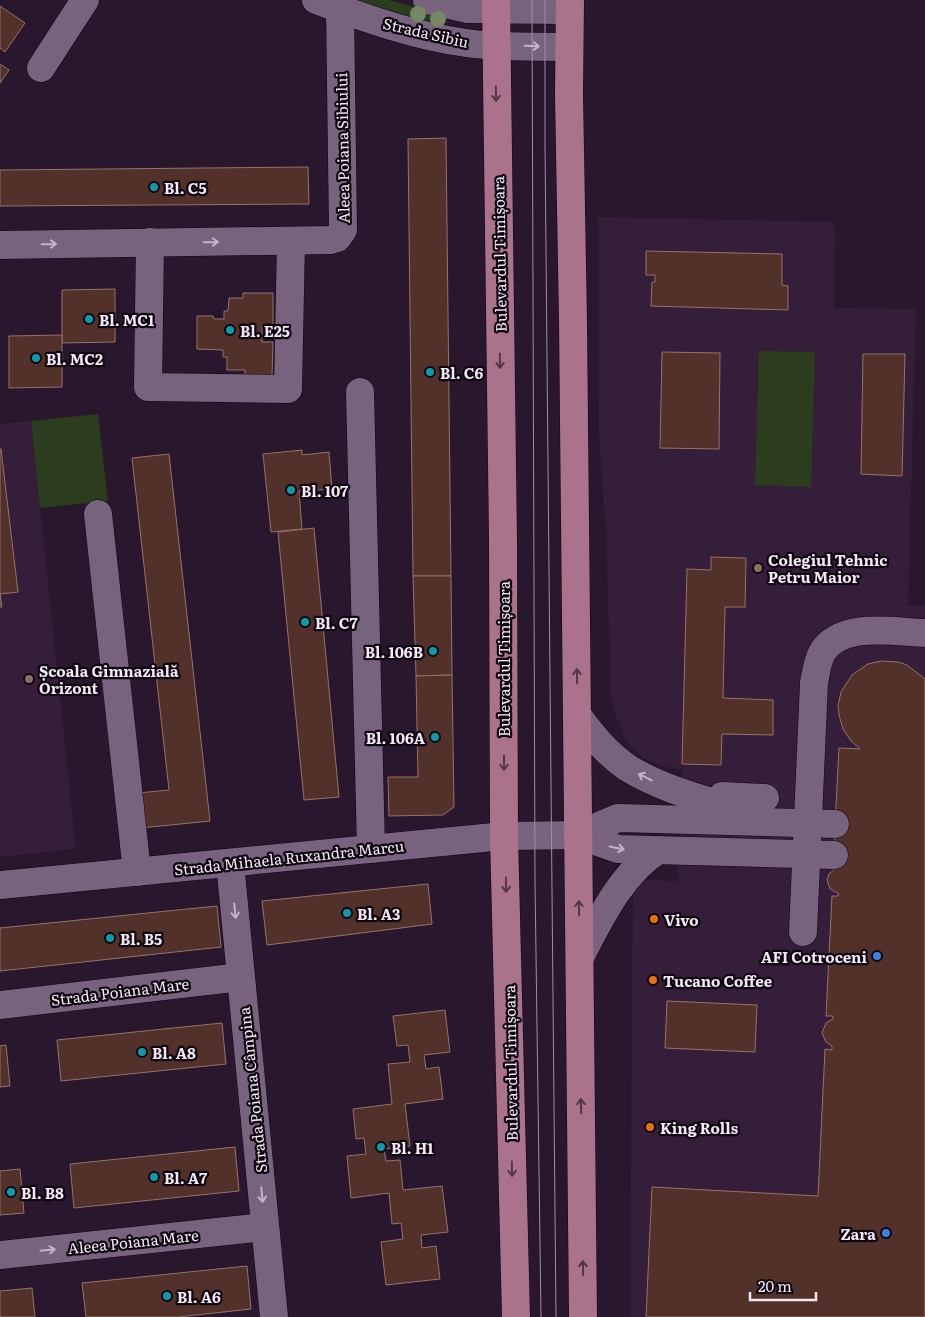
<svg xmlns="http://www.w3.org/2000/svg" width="925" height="1317" font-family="Literata,serif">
  <rect width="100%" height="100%" fill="#29172e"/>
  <!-- built -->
  <g fill="#351e3a">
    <path d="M598 217 835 222 834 308 916 309 908 606H925V1317H630L633 880 678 881 682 770 662 766 644 759 632 748 623 735 616 715 611 695 606 532 599 436Z"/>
    <path d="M31 421 76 849 0 857V424Z"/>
  </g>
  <!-- green -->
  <g fill="#2b3d1d">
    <path d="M352 0H388L445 15 442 25Z"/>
    <path d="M759 351 815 352 811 487 755 485Z"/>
    <path d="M98 414 108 501 40 508 31 421Z"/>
  </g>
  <!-- building -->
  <g fill="#513129" stroke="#977369">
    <path d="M0 6 25 23 5 52 0 48Z"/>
    <path d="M0 64 9 70 0 83Z"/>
    <path d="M446 138 451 576H413L408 139Z"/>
    <path d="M308 167 309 204 0 206V170Z"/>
    <path d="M646 251 782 254V285L788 286V310L651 306 652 282H655V275H646Z"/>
    <path d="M115 289V342L62 343V290Z"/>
    <path d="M243 293H273V326H262V342H273L272 375H245V370H227V357H223V350L197 349V316H213L214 319H224V311H228L229 298H243Z"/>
    <path d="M62 335V387L9 388V336Z"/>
    <path d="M662 352 720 353 719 449 660 448Z"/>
    <path d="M863 354H905L902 476 861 474Z"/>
    <path d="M0 449H1L18 592 0 594 2 607H0Z"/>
    <path d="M302 450V455L329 452 332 489 299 491 302 529 271 532 263 454Z"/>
    <path d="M169 454 210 821 141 828 138 793 169 790 132 458Z"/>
    <path d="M314 528 339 797 304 800 278 532Z"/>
    <path d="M711 557 746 558 745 607H725L723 698 773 700V735L722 734 721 765 682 764 687 569 711 570Z"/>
    <path d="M413 576H451L452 675 416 676Z"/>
    <path d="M881 661 898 662 907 665 925 679V1317H646L652 1187 818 1196 825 1049 832 1050V1046L826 1042 822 1033 826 1023 833 1019V1016H826L832 896H838L839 894 830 889 827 880 829 874 836 868 833 865 839 748 860 749 851 741 843 729 839 715 838 706 841 692 852 675 868 664Z"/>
    <path d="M452 675 454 807 443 815 389 816 388 777H418L416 676Z"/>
    <path d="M428 884 432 924 267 945 262 901Z"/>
    <path d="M217 906 221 947 0 971V928Z"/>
    <path d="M667 1001 757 1005 755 1052 665 1048Z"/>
    <path d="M445 1010 450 1052 424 1055 426 1069 439 1067 443 1099 405 1104 410 1146 384 1149 386 1161 400 1160 403 1190 442 1186 448 1232 421 1235 422 1248 436 1246 440 1279 386 1285 381 1242 403 1239 401 1223 392 1224 389 1193 351 1198 347 1156 366 1154 364 1138 356 1139 353 1109 392 1104 388 1064 410 1062 408 1045 397 1046 393 1016Z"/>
    <path d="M222 1023 226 1064 61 1081 57 1040Z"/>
    <path d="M6 1045 10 1086 0 1087V1046Z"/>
    <path d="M235 1147 239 1191 74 1208 70 1164Z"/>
    <path d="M20 1169 24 1213 0 1215V1171Z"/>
    <path d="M247 1266 251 1309 178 1317H86L82 1283Z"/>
    <path d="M32 1288 35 1317H0V1291Z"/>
  </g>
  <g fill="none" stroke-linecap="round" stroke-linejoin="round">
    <!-- minor casing -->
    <g stroke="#110315" stroke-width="29">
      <g id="minor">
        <path d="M316 0C364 18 415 36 466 43 500 48 535 46 569 47"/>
        <path d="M427 0 468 9 569 10"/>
        <path d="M41 68 85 0"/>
        <path d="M150 242 148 387 288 389 291 241"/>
        <path d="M0 245 330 240 337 238 343 230 340 9"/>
        <path d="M360 392 371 849"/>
        <path d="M98 514 137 872"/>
        <path d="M577 715C592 735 607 754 628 768 663 790 707 800 747 813"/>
        <path d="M722 796 765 798"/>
        <path d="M578 835 618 818 835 824"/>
        <path d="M230 863 274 1317"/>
        <path d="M0 885 504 836 578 835 618 849 834 855"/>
        <path d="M803 932 814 683C816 673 817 662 822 653 840 621 894 632 925 633"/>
        <path d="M580 957C600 919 621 874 658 850"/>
        <path d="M0 1005 241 977"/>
        <path d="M0 1255 265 1227"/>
      </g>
    </g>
    <!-- major casing -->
    <g stroke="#110315" stroke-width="29">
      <g id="major">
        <path d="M496 0 503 540 504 836 516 1317"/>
        <path d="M570 0 569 94 573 321 583 1317"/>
      </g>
    </g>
    <!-- minor -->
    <use href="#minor" stroke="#78637e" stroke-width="28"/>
    <!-- major -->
    <use href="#major" stroke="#ab738b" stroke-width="28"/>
    <!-- tram -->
    <g stroke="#9e90a2" stroke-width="1">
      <path d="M532 0 535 881 541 1317"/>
      <path d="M545 0V144L556 1317"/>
    </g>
  </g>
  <!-- trees -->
  <g fill="#758765">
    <circle cx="418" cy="14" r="8"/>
    <circle cx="438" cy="19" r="8"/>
  </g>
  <!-- one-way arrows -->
  <defs><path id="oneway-shaft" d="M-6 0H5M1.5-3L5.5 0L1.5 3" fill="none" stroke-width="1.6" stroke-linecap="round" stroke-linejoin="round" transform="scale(1.25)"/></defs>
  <g stroke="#c2b3c7">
    <use href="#oneway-shaft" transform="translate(532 46) rotate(2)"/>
    <use href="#oneway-shaft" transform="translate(211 242) rotate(-1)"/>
    <use href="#oneway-shaft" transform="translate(49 244) rotate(-1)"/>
    <use href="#oneway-shaft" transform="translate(645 777) rotate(-153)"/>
    <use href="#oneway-shaft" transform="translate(617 848) rotate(12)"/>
    <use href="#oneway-shaft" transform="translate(235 911) rotate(84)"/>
    <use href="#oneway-shaft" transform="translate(262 1195) rotate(84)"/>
    <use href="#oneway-shaft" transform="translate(48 1250) rotate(-6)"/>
  </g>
  <g stroke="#543747">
    <use href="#oneway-shaft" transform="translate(496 94) rotate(89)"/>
    <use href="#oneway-shaft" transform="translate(500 361) rotate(89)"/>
    <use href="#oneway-shaft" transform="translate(577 676) rotate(-91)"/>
    <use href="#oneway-shaft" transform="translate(504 763) rotate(90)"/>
    <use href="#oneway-shaft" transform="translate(506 885) rotate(89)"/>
    <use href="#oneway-shaft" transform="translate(579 908) rotate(-91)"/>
    <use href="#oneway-shaft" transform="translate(581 1106) rotate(-91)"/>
    <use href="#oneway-shaft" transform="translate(512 1169) rotate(89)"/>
    <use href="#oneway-shaft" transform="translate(583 1268) rotate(-91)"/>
  </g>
  <!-- markers -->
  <g fill="#0f9aa8" stroke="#0d060f" stroke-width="2">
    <circle cx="154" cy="187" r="5"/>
    <circle cx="89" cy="319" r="5"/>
    <circle cx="230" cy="330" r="5"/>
    <circle cx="36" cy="358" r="5"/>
    <circle cx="430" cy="372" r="5"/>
    <circle cx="291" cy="490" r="5"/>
    <circle cx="305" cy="622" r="5"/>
    <circle cx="433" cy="651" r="5"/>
    <circle cx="435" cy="737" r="5"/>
    <circle cx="347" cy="913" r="5"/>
    <circle cx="110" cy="938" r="5"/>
    <circle cx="142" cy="1052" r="5"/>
    <circle cx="381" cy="1147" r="5"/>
    <circle cx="154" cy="1177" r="5"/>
    <circle cx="11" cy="1192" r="5"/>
    <circle cx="167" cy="1296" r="5"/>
  </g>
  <g fill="#8d6e63" stroke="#0d060f" stroke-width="2">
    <circle cx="758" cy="568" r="5"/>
    <circle cx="29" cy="679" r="5"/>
  </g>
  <g fill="#e8710a" stroke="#0d060f" stroke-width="2">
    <circle cx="654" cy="919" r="5"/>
    <circle cx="653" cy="980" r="5"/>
    <circle cx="650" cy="1127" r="5"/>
  </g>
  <g fill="#3f7fe0" stroke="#0d060f" stroke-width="2">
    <circle cx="877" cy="956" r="5"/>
    <circle cx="886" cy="1233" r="5"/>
  </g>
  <g text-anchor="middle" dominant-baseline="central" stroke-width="4.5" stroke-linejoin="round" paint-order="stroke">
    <!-- street labels -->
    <g font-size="15" fill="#f4e8f7" stroke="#0d060f">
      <text transform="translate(426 32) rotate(13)">Strada Sibiu</text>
      <text transform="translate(342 148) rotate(-91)">Aleea Poiana Sibiului</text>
      <text transform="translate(499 254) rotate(-91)">Bulevardul Timișoara</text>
      <text transform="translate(503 659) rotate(-90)">Bulevardul Timișoara</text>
      <text transform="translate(289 857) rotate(-6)">Strada Mihaela Ruxandra Marcu</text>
      <text transform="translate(120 991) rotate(-7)">Strada Poiana Mare</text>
      <text transform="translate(510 1063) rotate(-91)">Bulevardul Timișoara</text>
      <text transform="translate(252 1090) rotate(-96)">Strada Poiana Câmpina</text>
      <text transform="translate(133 1241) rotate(-6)">Aleea Poiana Mare</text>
    </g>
    <!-- poi labels -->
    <g font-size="15" font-weight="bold" fill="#f4e8f7" stroke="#0d060f" text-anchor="start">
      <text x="164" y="187">Bl. C5</text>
      <text x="99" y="319">Bl. MC1</text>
      <text x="240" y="330">Bl. E25</text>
      <text x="46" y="358">Bl. MC2</text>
      <text x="440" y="372">Bl. C6</text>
      <text x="301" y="490">Bl. 107</text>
      <text x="768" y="559">Colegiul Tehnic<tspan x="768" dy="17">Petru Maior</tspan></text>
      <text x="315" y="622">Bl. C7</text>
      <text x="423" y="651" text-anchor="end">Bl. 106B</text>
      <text x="39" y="670">Școala Gimnazială<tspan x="39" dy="17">Orizont</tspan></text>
      <text x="425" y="737" text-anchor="end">Bl. 106A</text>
      <text x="357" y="913">Bl. A3</text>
      <text x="664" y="919">Vivo</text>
      <text x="120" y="938">Bl. B5</text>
      <text x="867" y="956" text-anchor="end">AFI Cotroceni</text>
      <text x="663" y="980">Tucano Coffee</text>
      <text x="152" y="1052">Bl. A8</text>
      <text x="660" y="1127">King Rolls</text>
      <text x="391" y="1147">Bl. H1</text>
      <text x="164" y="1177">Bl. A7</text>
      <text x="21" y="1192">Bl. B8</text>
      <text x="876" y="1233" text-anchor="end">Zara</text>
      <text x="177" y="1296">Bl. A6</text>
    </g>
  </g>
  <!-- scale -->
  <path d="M750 1292v8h66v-8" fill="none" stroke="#f4e8f7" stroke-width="2.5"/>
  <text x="758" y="1292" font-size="15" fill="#f4e8f7" stroke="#0d060f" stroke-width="4" paint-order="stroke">20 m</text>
</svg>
